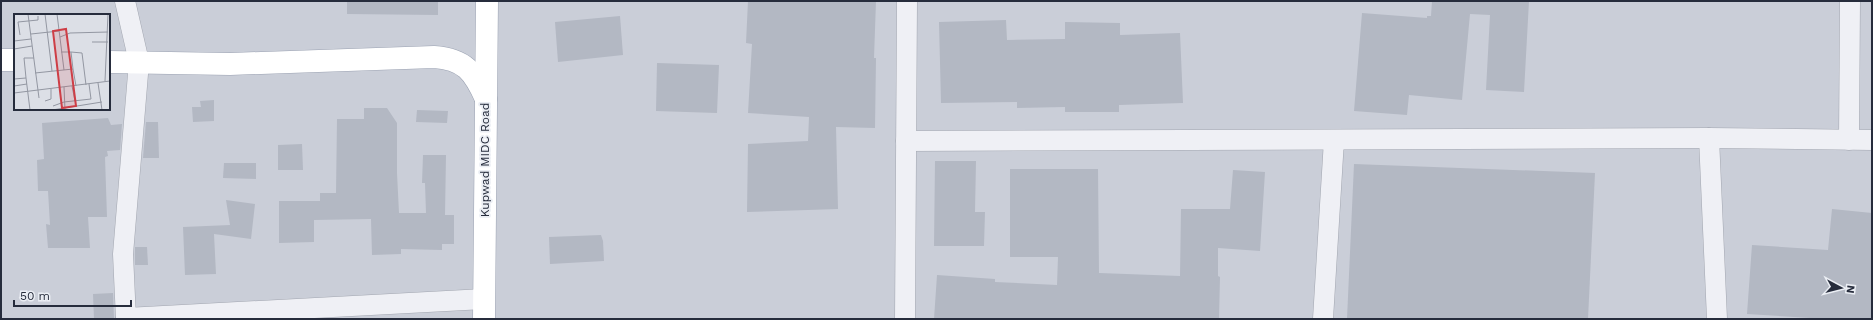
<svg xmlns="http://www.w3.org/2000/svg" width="1873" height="320" font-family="'Work Sans',sans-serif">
  <rect width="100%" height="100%" fill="#dcdfe6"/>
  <!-- built -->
  <path fill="#caced8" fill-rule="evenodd" d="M1 1H1872V319H1ZM15 15H109V109H15Z"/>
  <!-- building -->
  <g fill="#b3b8c3">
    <path d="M347 1H438V15L347 14Z"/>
    <path d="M748 1H876L874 58H876L875 128 836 127 838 209 747 212 748 144 808 141 809 117 748 113 752 44 746 43Z"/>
    <path d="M1432 1H1529L1524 92 1486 90 1490 15 1470 14 1462 100 1409 95 1407 115 1354 111 1362 13 1427 18V16H1431Z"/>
    <path d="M620 16 623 55 558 62 555 22Z"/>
    <path d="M1006 20 1007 40 1065 39V22L1120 23V35L1180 33 1183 103 1119 105V112H1065V107L1017 108V102L941 103 939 22Z"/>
    <path d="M657 63 719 65 717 113 656 111Z"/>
    <path d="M214 100V121L193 122 192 107H201L200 101Z"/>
    <path d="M364 108H387L397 123V173L399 213H426L425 183H422L423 155H446L445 215H454V244H442V250L401 249V254L372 255 371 219 314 220V242L279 243V201H320V193H336L337 119H364Z"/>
    <path d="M417 110 448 111 447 123 416 122Z"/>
    <path d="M108 118 111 125 122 124 120 150 107 151 108 156 105 157 107 217H88L90 248H48L46 224 50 225 48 191H38L37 160 44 159 42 123Z"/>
    <path d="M146 122H158L159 158H143Z"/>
    <path d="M302 144 303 170H278V145Z"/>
    <path d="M935 161H976L975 212H985L984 246H934Z"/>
    <path d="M224 163H256V179L223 178Z"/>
    <path d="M1354 164 1595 173 1588 319H1347Z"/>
    <path d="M1010 169H1098L1099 273 1180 276 1181 209H1230L1233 170 1265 172 1260 251 1218 248V276L1220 277 1219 319H934L937 275 995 279V282L1057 285 1058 257H1010Z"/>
    <path d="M226 200 255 204 251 239 214 234 216 274 185 275 183 227 230 225Z"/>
    <path d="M1832 209 1872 213V319H1826L1747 314 1752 245 1828 250Z"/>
    <path d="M601 235 603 241 604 261 550 264 549 237Z"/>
    <path d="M135 247H147L148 265H135Z"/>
    <path d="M113 293 114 319H94L93 294Z"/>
  </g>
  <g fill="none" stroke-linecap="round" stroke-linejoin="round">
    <!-- minor casing -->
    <g stroke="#a2a6b0" stroke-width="21">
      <g id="minor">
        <path d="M125 1 139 62 123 254 126 319"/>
        <path d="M1709 138 1717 319"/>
        <path d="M1849 140 1850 1"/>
        <path d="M906 141 1709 138 1872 140"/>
        <path d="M126 318 484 299"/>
        <path d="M905 319 907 1"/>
        <path d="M1323 319 1334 140"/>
      </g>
    </g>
    <!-- major casing -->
    <g stroke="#9ba2b2" stroke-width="23">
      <g id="major">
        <path d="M1 60H15"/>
        <path d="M109 62 230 64 434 57C465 59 474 72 486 99"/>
        <path d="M484 319 487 1"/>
      </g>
    </g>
    <!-- minor -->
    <use href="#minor" stroke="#eff0f5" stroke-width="20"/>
    <!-- major -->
    <use href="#major" stroke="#fff" stroke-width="22"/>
  </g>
  <g text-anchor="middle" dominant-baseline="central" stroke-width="3.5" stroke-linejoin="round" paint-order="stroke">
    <!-- street labels -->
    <g font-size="12" fill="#262c3c" stroke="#ebeef4">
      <text transform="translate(485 160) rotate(-90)">Kupwad MIDC Road</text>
    </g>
  </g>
  <!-- overview -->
  <g transform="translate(14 14)">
    <rect width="96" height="96" fill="#dcdfe6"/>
    <path fill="none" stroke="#9397a2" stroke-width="1" d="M14 0 25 84M31 0 38 57M43 0 50 56M17 20 45 17M6 21 4 8 24 6V2M46 23 56 19 94 18M0 27 17 25M78 28H94M0 35 18 32M47 38H57L59 55M57 38 68 39 72 71M21 59 59 55 62 72M12 64 10 44H20M0 65 12 64 16 96M91 67 94 0M84 69 88 96M0 72 13 70M58 72 61 87M50 73 51 96M0 79 96 67M31 87 37 85V75M39 92 50 88 77 85 75 70M38 96 88 88"/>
    <path fill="#ce3e46" fill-opacity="0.15" stroke="#ce3e46" stroke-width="2" d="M52 15 62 92 48 94 39 17Z"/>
    <rect width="96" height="96" fill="none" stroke="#262c3c" stroke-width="2"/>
  </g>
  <!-- border -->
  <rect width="1873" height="320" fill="none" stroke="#262c3c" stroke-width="4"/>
  <!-- north arrow -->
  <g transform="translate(1841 288) rotate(97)" stroke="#ebeef4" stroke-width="3" paint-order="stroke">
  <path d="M0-3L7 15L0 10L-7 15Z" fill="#262c3c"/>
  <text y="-6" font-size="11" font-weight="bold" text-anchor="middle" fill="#262c3c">N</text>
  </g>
  <!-- scale -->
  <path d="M14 300v6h117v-6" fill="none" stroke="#262c3c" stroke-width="2"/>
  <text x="20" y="300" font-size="12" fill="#262c3c" stroke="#ebeef4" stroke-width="3" paint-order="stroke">50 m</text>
</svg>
